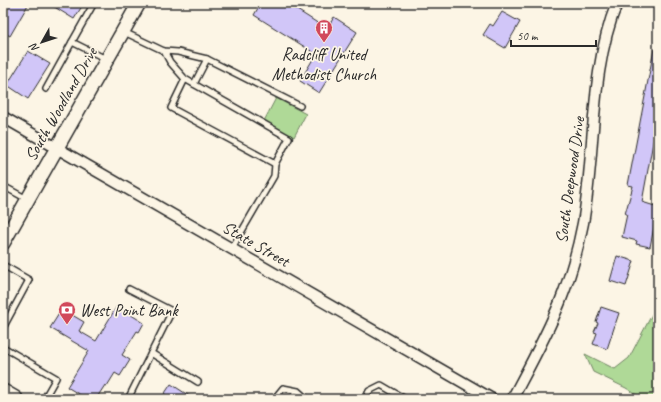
<svg xmlns="http://www.w3.org/2000/svg" width="661" height="402" font-family="Caveat,sans-serif">
  <rect width="100%" height="100%" fill="#fcf5e5"/>
  <filter id="ink" filterUnits="userSpaceOnUse"><feTurbulence type="fractalNoise" baseFrequency=".025" numOctaves="2"/><feDisplacementMap in="SourceGraphic" scale="8" xChannelSelector="R" yChannelSelector="G"/><feConvolveMatrix kernelMatrix="1 2 1 2 8 2 1 2 1" color-interpolation-filters="sRGB"/></filter>
  <g filter="url(#ink)">
    <!-- green -->
    <g fill="#afd997" stroke="#6d8261">
      <path d="M276 98 306 114 294 137 264 121Z"/>
      <path d="M658 303V399H643L626 388 593 372 585 354 615 369 629 358Z"/>
    </g>
    <!-- building -->
    <g fill="#d1c6f8" stroke="#2b2b2b">
      <path d="M7 3H29L10 36 3 32V11Z"/>
      <path d="M48 3H84L74 19Z"/>
      <path d="M261 3H286L327 29 334 17 357 32 319 93 300 81 316 54 254 15Z"/>
      <path d="M502 12 520 22 505 48 483 35 490 24 493 26Z"/>
      <path d="M654 49H658V115L642 202 658 207 650 247 636 244 637 241 622 237 627 214H625L633 186 628 185Z"/>
      <path d="M28 51 50 64 28 99 7 85Z"/>
      <path d="M617 256 634 261 626 286 610 281Z"/>
      <path d="M117 306 144 323 139 332 137 331 122 355 130 360 120 376 115 373 107 386 105 385 96 399H87L67 387 89 351 50 328 62 309 84 322 79 331 96 341Z"/>
      <path d="M601 307 619 313 607 349 593 344 597 333 594 332 598 323 596 322Z"/>
      <path d="M171 384 194 399H161Z"/>
    </g>
    <g fill="none" stroke-linecap="round" stroke-linejoin="round">
      <!-- service casing -->
      <g stroke="#2b2b2b" stroke-width="8">
        <g id="service">
          <path d="M94 3 72 42 106 59"/>
          <path d="M124 32 164 51 178 52 207 59 300 106"/>
          <path d="M164 51 170 62 185 79 289 138 275 164 171 108 185 79"/>
          <path d="M194 84 207 59"/>
          <path d="M46 89 72 42"/>
          <path d="M3 186 27 199"/>
          <path d="M232 248 274 176 275 164"/>
          <path d="M3 265 29 280 3 328"/>
          <path d="M3 347 56 378 44 399"/>
          <path d="M151 353 198 382"/>
          <path d="M128 399 172 311 129 289"/>
          <path d="M274 399 283 388 298 391 307 399"/>
          <path d="M365 399 369 391 381 385 405 399"/>
        </g>
      </g>
      <!-- minor casing -->
      <g stroke="#2b2b2b" stroke-width="13">
        <g id="minor">
          <path d="M3 117 492 399"/>
          <path d="M512 399C529 367 547 335 560 302 570 277 578 249 583 223 596 150 589 72 617 3"/>
        </g>
      </g>
      <!-- tertiary casing -->
      <g stroke="#2b2b2b" stroke-width="16">
        <path id="tertiary" d="M3 243 139 3"/>
      </g>
      <!-- secondary casing -->
      <g stroke="#2b2b2b" stroke-width="18">
        <path id="secondary" d="M3 392 15 399"/>
      </g>
      <!-- service -->
      <use href="#service" stroke="#fcf5e5" stroke-width="5"/>
      <!-- minor -->
      <use href="#minor" stroke="#fcf5e5" stroke-width="10"/>
      <!-- tertiary -->
      <use href="#tertiary" stroke="#fcf5e5" stroke-width="13"/>
      <!-- secondary -->
      <use href="#secondary" stroke="#fcf5e5" stroke-width="15"/>
    </g>
  </g>
  <!-- icons -->
  <defs>
    <g id="building-pin" transform="scale(0.9)"><path d="M0 17L-7.5 6A9.5 9.5 0 1 1 7.5 6Z" fill="#d1495b" stroke="#fcf5e5"/><path d="M-4-6H4V6H1V3H-1V6H-4ZM-2.5-4.3h1.7v1.8h-1.7ZM.8-4.3h1.7v1.8H.8ZM-2.5-1h1.7V.8h-1.7ZM.8-1h1.7V.8H.8Z" fill="#fff"/></g>
    <g id="bank-pin" transform="scale(0.9)"><path d="M0 17L-7.5 6A9.5 9.5 0 1 1 7.5 6Z" fill="#d1495b" stroke="#fcf5e5"/><path d="M-6-4H6V4H-6ZM0-2.3a2.3 2.3 0 1 0 0 4.6a2.3 2.3 0 1 0 0-4.6Z" fill="#fff"/></g>
  </defs>
  <g fill-rule="evenodd">
    <use href="#building-pin" x="324" y="28"/>
    <use href="#bank-pin" x="67" y="310"/>
  </g>
  <g text-anchor="middle" dominant-baseline="central" stroke-width="3.5" stroke-linejoin="round" paint-order="stroke">
    <!-- poi labels -->
    <g font-size="17" fill="#2b2b2b" stroke="#fcf5e5">
      <text x="324" y="54">Radcliff United<tspan x="324" dy="20">Methodist Church</tspan></text>
      <text x="80" y="310" text-anchor="start">West Point Bank</text>
    </g>
    <!-- street labels -->
    <g font-size="17" fill="#2b2b2b" stroke="#fcf5e5">
      <text transform="translate(61 104) rotate(-60)">South Woodland Drive</text>
      <text transform="translate(570 180) rotate(-82)">South Deepwood Drive</text>
      <text transform="translate(256 244) rotate(30)">State Street</text>
    </g>
  </g>
  <!-- margin -->
  <rect width="661" height="402" fill="none" stroke="#fcf5e5" stroke-width="16"/>
  <rect x="8" y="8" width="645" height="386" fill="none" stroke="#2b2b2b" stroke-width="1.5" filter="url(#ink)"/>
  <!-- north arrow -->
  <g transform="translate(42 42) rotate(231)" stroke="#fcf5e5" stroke-width="3" paint-order="stroke">
  <path d="M0-3L7 15L0 10L-7 15Z" fill="#2b2b2b"/>
  <text y="-6" font-size="11" font-weight="bold" text-anchor="middle" fill="#2b2b2b">N</text>
  </g>
  <!-- scale -->
  <path d="M511 40v6h85v-6" fill="none" stroke="#2b2b2b" stroke-width="2"/>
  <text x="517" y="40" font-size="12" fill="#2b2b2b" stroke="#fcf5e5" stroke-width="3" paint-order="stroke">50 m</text>
</svg>
